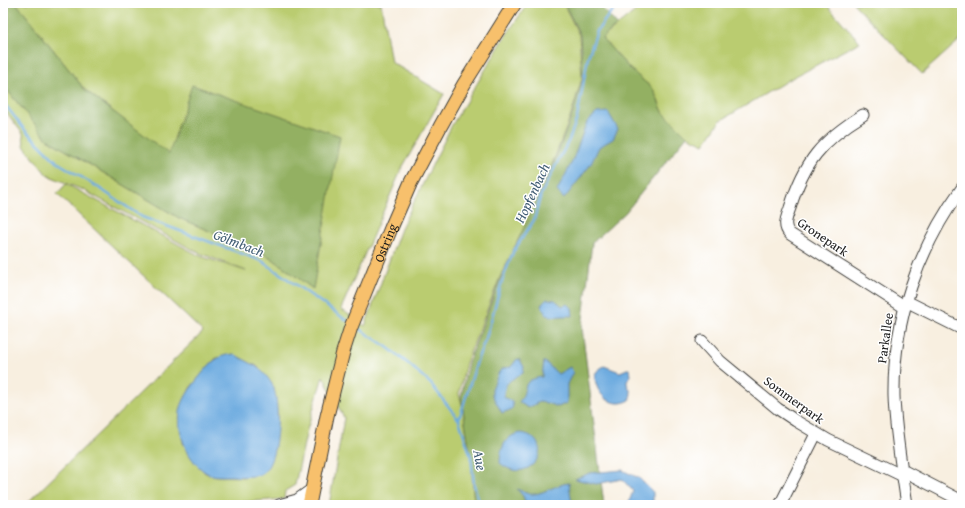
<svg xmlns="http://www.w3.org/2000/svg" width="965" height="508" font-family="'Gentium Book Plus',serif">
  <rect width="100%" height="100%" fill="#fff"/>
  <filter id="ink" filterUnits="userSpaceOnUse"><feTurbulence type="fractalNoise" baseFrequency=".025" numOctaves="2"/><feDisplacementMap in="SourceGraphic" scale="8" xChannelSelector="R" yChannelSelector="G"/><feConvolveMatrix kernelMatrix="1 2 1 2 8 2 1 2 1" color-interpolation-filters="sRGB"/></filter>
  <filter id="wash" filterUnits="userSpaceOnUse"><feTurbulence type="fractalNoise" baseFrequency=".012" numOctaves="4" result="noise"/><feDisplacementMap in="SourceGraphic" scale="16" xChannelSelector="R" yChannelSelector="G"/><feGaussianBlur stdDeviation="0.9" result="paint"/><feColorMatrix in="noise" values="0 0 0 0 0 0 0 0 0 0 0 0 0 0 0 0 0 1.4 0 .05"/><feComposite in="paint" operator="in"/></filter>
  <g filter="url(#wash)">
    <rect width="100%" height="100%" fill="#f8efe0"/>
    <!-- green -->
    <g fill="#bacc6f" stroke="#6b7446" fill-rule="evenodd">
      <path d="M18 3H381L391 62 444 94 402 168 341 309 365 326 402 226 452 125 505 37 528 3H563L579 35 582 78 570 118 540 195 500 277 466 363 459 394 463 408 471 458 474 505H329L344 418 323 376 307 430 295 485 285 491 284 499 205 505H25L203 332 57 194 66 184 200 256 246 271 197 252 83 190 47 175 24 146 23 134 3 108V85L47 139 179 218 270 257 313 289 169 155 85 90 17 4ZM216 358 246 361 257 366 272 385 278 415 276 427 246 477 216 476 205 473 189 454 183 443 179 420 185 399 190 388Z"/>
      <path d="M649 3H825L860 42 790 79 720 121 704 144 687 136 663 112 653 89 630 69 602 38 639 8Z"/>
      <path d="M853 3H962V38L922 74Z"/>
    </g>
    <!-- forest -->
    <g fill="#93b062" stroke="#58663f">
      <path d="M3 3H18L17 4 85 90 169 154 192 85 340 136 313 289 270 257 179 218 47 139 3 85Z"/>
      <path d="M564 3H598L617 25 602 38 629 68 653 89 663 112 687 136 625 213 592 243 582 328 604 505H474L471 459 461 397 468 363 501 277 552 167 571 118 583 78 580 35Z"/>
    </g>
    <!-- water -->
    <g fill="#6eace0" stroke="#45647e">
      <path d="M608 112 618 129 613 139 599 147 591 164 564 199 557 191 572 162 587 122 597 113Z"/>
      <path d="M547 299 555 300 562 306 568 304 572 308 573 316C564 315 555 318 546 315L541 305Z"/>
      <path d="M234 354C251 364 261 366 272 384 281 400 280 468 259 475 250 477 241 477 232 476 223 476 212 477 205 472 186 459 175 429 181 407 185 395 192 386 200 376 211 363 216 355 234 354Z"/>
      <path d="M517 359 520 360 524 367 523 373C511 380 504 381 504 397L512 402 513 407 510 410 502 413 492 395V389L499 372 504 368 511 367Z"/>
      <path d="M544 361 558 374 570 367 573 372 567 384V403L558 407 547 403 539 402 528 408 519 402C529 390 519 380 542 377Z"/>
      <path d="M604 366 620 372 627 369H630L631 376 627 380V384L631 392 630 400C612 410 594 394 595 374L598 370Z"/>
      <path d="M522 433C526 434 531 435 533 438 552 453 525 485 500 463 500 448 506 434 522 433Z"/>
      <path d="M622 470 639 478 653 492V505H620L629 502 633 491 622 479 596 484 575 479 590 473Z"/>
      <path d="M569 483 572 505H526L523 496 517 489C520 490 525 493 529 494 541 496 556 484 569 483Z"/>
    </g>
    <g fill="none" stroke-linecap="round" stroke-linejoin="round">
      <!-- stream -->
      <g stroke="#6eace0" stroke-width="2.5">
        <path d="M3 102 24 129 57 162 96 186 142 217 262 261 349 322"/>
        <path d="M355 326 387 347 411 366 431 384 459 420 471 457 474 485 480 505"/>
        <path d="M459 419 478 358 487 335 502 281 513 252 534 220 541 194 569 140 577 118 588 57 597 31 610 13 621 3"/>
      </g>
    </g>
  </g>
  <g filter="url(#ink)">
    <g fill="none" stroke-linecap="round" stroke-linejoin="round">
      <!-- minor casing -->
      <g stroke="#3d3c39" stroke-width="13">
        <g id="minor">
          <path d="M863 115C822 140 804 162 790 208 787 217 782 226 790 234L904 307"/>
          <path d="M906 301 962 329"/>
          <path d="M702 341 720 361 778 409 796 421 828 440 903 476"/>
          <path d="M902 470 962 501"/>
          <path d="M279 505 297 500 311 490"/>
          <path d="M780 505 816 434"/>
          <path d="M907 505C902 469 895 432 894 396 893 320 918 249 962 188"/>
        </g>
      </g>
      <!-- major casing -->
      <g stroke="#3d3c39" stroke-width="15">
        <g id="major">
          <path id="s1" d="M309 505 327 416 343 352 351 327 391 228 411 182 440 127 464 84 515 3"/>
        </g>
      </g>
      <!-- minor -->
      <use href="#minor" stroke="#fff" stroke-width="11"/>
      <!-- major -->
      <use href="#major" stroke="#f7c06c" stroke-width="13"/>
    </g>
  </g>
  <g text-anchor="middle" dominant-baseline="central" stroke-width="3" stroke-linejoin="round" paint-order="stroke">
    <!-- street labels -->
    <g font-size="13" fill="#1c1c1c" stroke="#fff">
      <text transform="translate(823 237) rotate(34)">Gronepark</text>
      <text stroke="none"><textPath href="#s1" startOffset="274">Ostring</textPath></text>
      <text transform="translate(885 338) rotate(-82)">Parkallee</text>
      <text transform="translate(794 400) rotate(36)">Sommerpark</text>
    </g>
    <!-- water labels -->
    <g font-size="14" font-style="italic" fill="#415d74" stroke="#fff">
      <text transform="translate(532 193) rotate(-65)">Hopfenbach</text>
      <text transform="translate(239 243) rotate(21)">Gölmbach</text>
      <text transform="translate(480 460) rotate(80)">Aue</text>
    </g>
  </g>
  <!-- margin -->
  <rect width="965" height="508" fill="none" stroke="#fff" stroke-width="16"/>
</svg>
